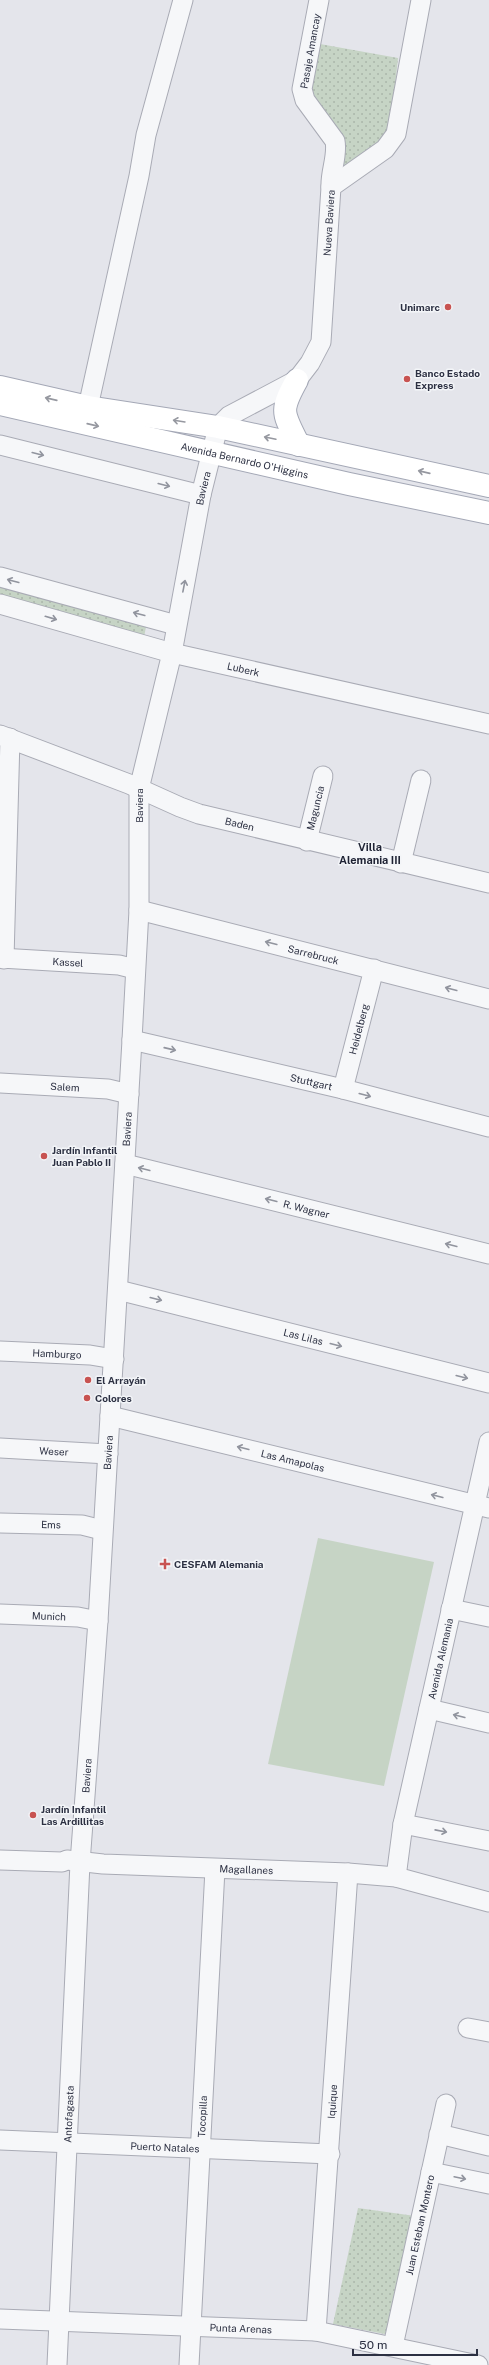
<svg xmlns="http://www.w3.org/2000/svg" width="489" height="2365" font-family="'Public Sans',sans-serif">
  <defs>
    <pattern id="green-dots" width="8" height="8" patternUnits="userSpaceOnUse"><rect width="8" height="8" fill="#c6d4c5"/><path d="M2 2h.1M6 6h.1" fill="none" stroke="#aab6aa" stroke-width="1.8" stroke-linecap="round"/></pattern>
  </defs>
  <rect width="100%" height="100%" fill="#e4e5eb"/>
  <!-- green -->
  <g fill="url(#green-dots)">
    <path d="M320 44 398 58 391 124 381 143 340 169 310 91Z"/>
    <path d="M0 582 147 622 144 637 0 596Z"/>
    <path d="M358 2208 415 2216 390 2335 333 2324Z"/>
  </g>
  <!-- pitch -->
  <path fill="#c6d4c5" d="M318 1538 434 1562 384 1786 268 1764Z"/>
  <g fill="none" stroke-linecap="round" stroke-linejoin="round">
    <!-- minor casing -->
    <g stroke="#a9abb5" stroke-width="21">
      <g id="minor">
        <path d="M319 0 302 89 305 100 335 141C338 156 330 172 331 187"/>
        <path d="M88 407 139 176 146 135 183 0"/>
        <path d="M0 445 201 495"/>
        <path d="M0 577 176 625"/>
        <path id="s1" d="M0 604 172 653 489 724"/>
        <path id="s2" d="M0 735 129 784 180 807 199 814 489 883"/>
        <path id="s3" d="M307 841 323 776"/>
        <path d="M401 863 421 780"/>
        <path id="s4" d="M139 910 489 999"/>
        <path id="s5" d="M0 958 119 965 135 969"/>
        <path d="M4 959 10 738"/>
        <path id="s6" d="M132 1040 343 1089 489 1127"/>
        <path id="s7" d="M0 1083 108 1089 129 1094"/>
        <path id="s8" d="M343 1089 374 969"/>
        <path id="s9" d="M125 1164 489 1254"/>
        <path id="s10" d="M118 1290 489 1383"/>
        <path id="s11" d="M0 1351 90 1355 114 1359"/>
        <path id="s12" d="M110 1416 489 1508"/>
        <path id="s13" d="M0 1448 108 1454"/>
        <path id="s14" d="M0 1523 82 1525 102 1530"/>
        <path d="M451 1609 489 1617"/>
        <path id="s15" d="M0 1614 78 1617 98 1621"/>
        <path d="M429 1709 489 1723"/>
        <path d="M403 1824 489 1841"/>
        <path id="s16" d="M0 1860 62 1862 67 1860 103 1864 348 1873 396 1877 489 1902"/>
        <path id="s17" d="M396 1877 403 1824 489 1442"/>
        <path d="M468 2028 489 2032"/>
        <path d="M439 2134 489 2146"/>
        <path id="s18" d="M0 2140 330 2154"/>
        <path d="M431 2172 489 2184"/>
        <path id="s19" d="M0 2319 316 2331 478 2365"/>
        <path id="s20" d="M316 2331 348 1873"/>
        <path id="s21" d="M393 2346 446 2104"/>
        <path id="s22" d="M57 2365 80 1863 98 1621 132 1040 139 910V789L172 653 201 495 218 427 229 416 297 380 310 363 321 342 331 187 385 149 396 134 421 0"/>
        <path id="s23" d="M189 2365 215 1869"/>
      </g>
    </g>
    <!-- major casing -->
    <g stroke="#a4a8b6" stroke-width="24">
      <g id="major">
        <path d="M297 380C279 412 283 413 299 445"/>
        <path d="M0 387 88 407 218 427 489 486"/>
        <path id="s24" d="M0 404 349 484 489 513"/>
      </g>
    </g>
    <!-- minor -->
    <use href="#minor" stroke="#f6f7f9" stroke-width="19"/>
    <!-- major -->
    <use href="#major" stroke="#fff" stroke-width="22"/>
  </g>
  <!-- one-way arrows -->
  <defs><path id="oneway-shaft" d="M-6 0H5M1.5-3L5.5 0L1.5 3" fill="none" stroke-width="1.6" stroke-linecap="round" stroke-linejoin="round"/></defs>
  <g stroke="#9698a0">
    <use href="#oneway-shaft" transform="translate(51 399) rotate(-167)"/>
    <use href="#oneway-shaft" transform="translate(179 421) rotate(-171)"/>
    <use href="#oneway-shaft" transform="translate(93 425) rotate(13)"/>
    <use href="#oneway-shaft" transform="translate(270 438) rotate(-168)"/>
    <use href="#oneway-shaft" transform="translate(424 472) rotate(-167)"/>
  </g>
  <g stroke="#91949e">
    <use href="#oneway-shaft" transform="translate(38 454) rotate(14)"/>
    <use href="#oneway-shaft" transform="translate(164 485) rotate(14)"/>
    <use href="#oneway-shaft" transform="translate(13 581) rotate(-165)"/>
    <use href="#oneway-shaft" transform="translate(184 586) rotate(-79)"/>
    <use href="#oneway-shaft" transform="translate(139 614) rotate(-165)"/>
    <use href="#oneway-shaft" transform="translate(51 618) rotate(16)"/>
    <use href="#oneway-shaft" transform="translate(271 943) rotate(-166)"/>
    <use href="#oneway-shaft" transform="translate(451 989) rotate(-165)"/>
    <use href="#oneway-shaft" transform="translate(170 1049) rotate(13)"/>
    <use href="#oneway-shaft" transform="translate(365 1095) rotate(15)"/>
    <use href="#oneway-shaft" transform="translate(144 1169) rotate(-166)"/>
    <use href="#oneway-shaft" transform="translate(271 1200) rotate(-166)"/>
    <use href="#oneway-shaft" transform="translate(451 1245) rotate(-166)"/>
    <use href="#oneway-shaft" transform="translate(156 1299) rotate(14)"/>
    <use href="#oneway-shaft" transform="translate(336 1345) rotate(14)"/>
    <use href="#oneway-shaft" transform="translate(462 1377) rotate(14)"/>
    <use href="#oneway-shaft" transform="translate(243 1448) rotate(-166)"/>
    <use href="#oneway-shaft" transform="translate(437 1496) rotate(-166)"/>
    <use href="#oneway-shaft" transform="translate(459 1716) rotate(-166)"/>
    <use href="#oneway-shaft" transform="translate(441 1831) rotate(11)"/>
    <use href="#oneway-shaft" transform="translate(460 2178) rotate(12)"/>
  </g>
  <!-- markers -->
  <g fill="#c85351" stroke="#f3f5f8" stroke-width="1.5">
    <circle cx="448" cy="307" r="4"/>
    <circle cx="407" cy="379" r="4"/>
    <circle cx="44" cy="1156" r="4"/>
    <circle cx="88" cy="1380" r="4"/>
    <circle cx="87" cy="1398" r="4"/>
    <path d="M163 1558h4v4h4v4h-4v4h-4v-4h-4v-4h4z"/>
    <circle cx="33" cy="1815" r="4"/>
  </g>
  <g text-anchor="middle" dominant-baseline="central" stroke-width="3" stroke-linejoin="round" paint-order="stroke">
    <!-- street labels -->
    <g font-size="10" fill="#2c3042" stroke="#f3f5f8">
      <text transform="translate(310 51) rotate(-80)">Pasaje Amancay</text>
      <text stroke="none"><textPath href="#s22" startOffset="2206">Nueva Baviera</textPath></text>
      <text stroke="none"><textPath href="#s24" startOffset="251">Avenida Bernardo O'Higgins</textPath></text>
      <text stroke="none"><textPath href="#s22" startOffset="1886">Baviera</textPath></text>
      <text stroke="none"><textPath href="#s1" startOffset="252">Luberk</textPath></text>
      <text stroke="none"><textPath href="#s22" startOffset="1562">Baviera</textPath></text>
      <text stroke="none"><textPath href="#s3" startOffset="34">Maguncia</textPath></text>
      <text stroke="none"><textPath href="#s2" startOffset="256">Baden</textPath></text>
      <text stroke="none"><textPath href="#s4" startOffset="180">Sarrebruck</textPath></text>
      <text stroke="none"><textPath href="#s5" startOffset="68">Kassel</textPath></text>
      <text stroke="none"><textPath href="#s8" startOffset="62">Heidelberg</textPath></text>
      <text stroke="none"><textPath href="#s6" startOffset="184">Stuttgart</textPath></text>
      <text stroke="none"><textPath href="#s7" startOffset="65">Salem</textPath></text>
      <text stroke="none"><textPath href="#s22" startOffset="1238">Baviera</textPath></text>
      <text stroke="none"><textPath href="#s9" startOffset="187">R. Wagner</textPath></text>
      <text stroke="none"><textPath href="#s10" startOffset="191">Las Lilas</textPath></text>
      <text stroke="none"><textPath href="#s11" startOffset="57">Hamburgo</textPath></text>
      <text stroke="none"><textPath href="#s13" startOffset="54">Weser</textPath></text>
      <text stroke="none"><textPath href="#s22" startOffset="914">Baviera</textPath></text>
      <text stroke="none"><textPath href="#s12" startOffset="188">Las Amapolas</textPath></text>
      <text stroke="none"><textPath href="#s14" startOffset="51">Ems</textPath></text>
      <text stroke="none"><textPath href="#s15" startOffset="49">Munich</textPath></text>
      <text stroke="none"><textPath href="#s17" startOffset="223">Avenida Alemania</textPath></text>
      <text stroke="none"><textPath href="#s22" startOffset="590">Baviera</textPath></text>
      <text stroke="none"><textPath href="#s16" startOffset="247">Magallanes</textPath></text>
      <text stroke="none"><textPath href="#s20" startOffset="230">Iquique</textPath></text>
      <text stroke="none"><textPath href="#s22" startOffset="251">Antofagasta</textPath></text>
      <text stroke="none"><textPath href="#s23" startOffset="249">Tocopilla</textPath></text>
      <text stroke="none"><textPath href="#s18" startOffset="165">Puerto Natales</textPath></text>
      <text stroke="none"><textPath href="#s21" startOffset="124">Juan Esteban Montero</textPath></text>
      <text stroke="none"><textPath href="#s19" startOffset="241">Punta Arenas</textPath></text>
    </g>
    <!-- poi labels -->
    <g font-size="10" font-weight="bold" fill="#2c3042" stroke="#f3f5f8" text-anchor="start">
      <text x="440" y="307" text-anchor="end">Unimarc</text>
      <text x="415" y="373">Banco Estado<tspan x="415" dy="12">Express</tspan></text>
      <text x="52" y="1150">Jardín Infantil<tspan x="52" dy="12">Juan Pablo II</tspan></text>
      <text x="96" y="1380">El Arrayán</text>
      <text x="95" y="1398">Colores</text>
      <text x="174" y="1564">CESFAM Alemania</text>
      <text x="41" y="1809">Jardín Infantil<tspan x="41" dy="12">Las Ardillitas</tspan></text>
    </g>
    <!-- neighbourhood labels -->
    <g font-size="11" font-weight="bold" fill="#1e2233" stroke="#f3f5f8">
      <text x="370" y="847">Villa<tspan x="370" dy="13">Alemania III</tspan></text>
    </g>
  </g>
  <!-- scale -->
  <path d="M353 2349v6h124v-6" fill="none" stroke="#2c3042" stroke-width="2"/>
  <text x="359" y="2349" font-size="12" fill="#2c3042" stroke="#f3f5f8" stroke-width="3" paint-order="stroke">50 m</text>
</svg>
